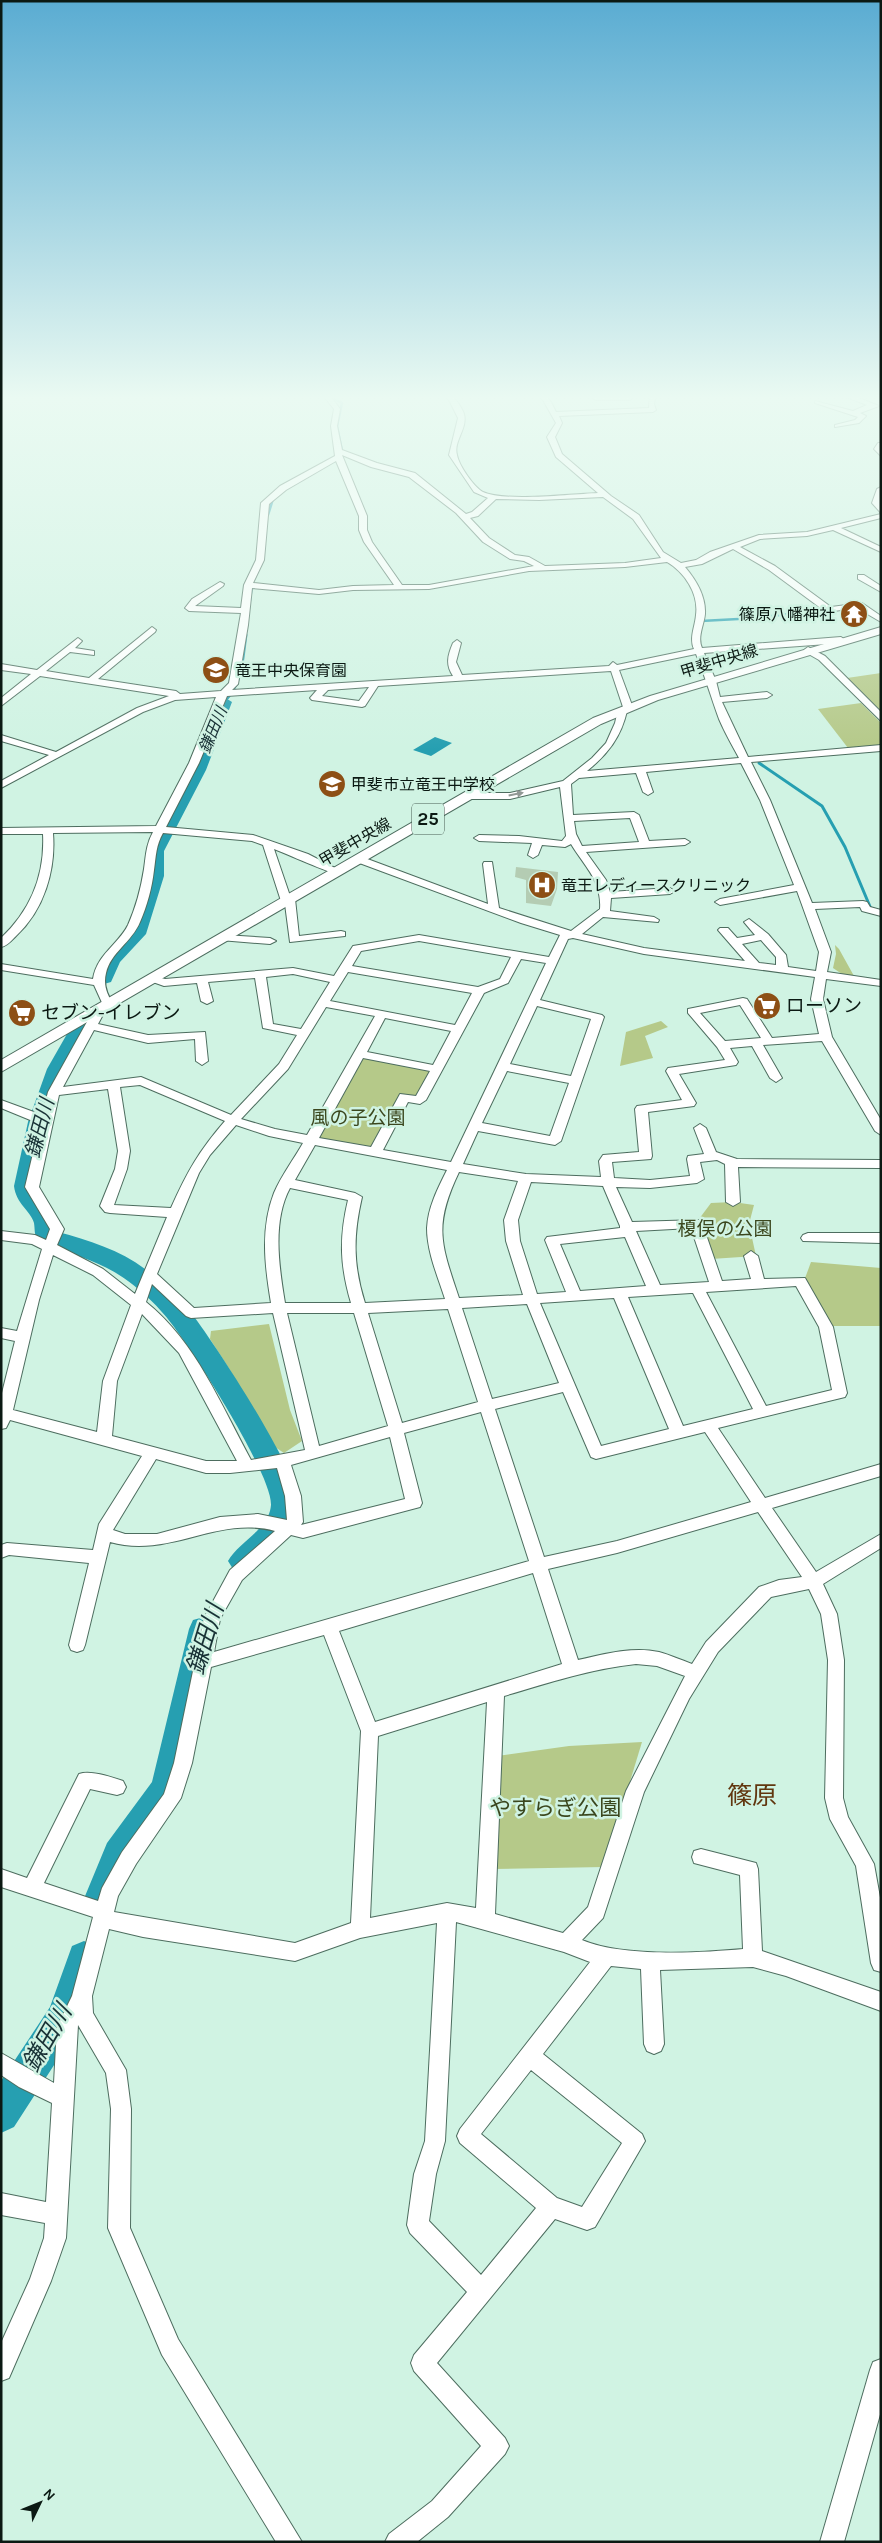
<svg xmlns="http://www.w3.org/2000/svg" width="882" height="2543" font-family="Karla,'Noto Sans JP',sans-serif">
  <rect width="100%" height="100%" fill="#d0f3e3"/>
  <!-- green -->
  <g fill="#b5c989">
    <path d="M881 673V711L847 678Z"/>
    <path d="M861 703 881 723V745L848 748 818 709Z"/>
    <path d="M835 945 839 949 854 976 842 974 833 968 836 954Z"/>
    <path d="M661 1021 668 1027 645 1036 653 1058 620 1066 626 1032Z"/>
    <path d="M359 1058 433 1068 418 1096H404L373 1151 313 1139Z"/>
    <path d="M733 1202 754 1205 749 1224 756 1256 711 1259 696 1223 711 1203Z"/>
    <path d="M811 1262 881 1268V1326H828L804 1281Z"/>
    <path d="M269 1324 290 1410 302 1441 284 1453 269 1443 249 1410 230 1370 210 1339 211 1331Z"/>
    <path d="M642 1742 604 1867 493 1869 497 1756 569 1746Z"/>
  </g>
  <!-- water -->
  <path fill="#269fb1" d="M435 737 452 743 431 756 413 750Z"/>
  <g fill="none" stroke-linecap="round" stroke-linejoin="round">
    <!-- stream-far1 -->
    <g stroke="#269fb1" stroke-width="2.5">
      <path d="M331 397 342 403 337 426 343 456"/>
      <path d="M268 515 273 499"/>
      <path d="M701 621 757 618 803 612H818"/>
      <path d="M245 637 252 585"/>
    </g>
    <!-- stream -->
    <g stroke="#269fb1" stroke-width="3">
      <path d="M224 702C243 682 242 662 246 635"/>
      <path d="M759 763 822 806 845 847 871 909 875 910"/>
    </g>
    <!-- river -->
    <g fill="#269fb1" fill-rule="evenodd">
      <path d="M224 697 232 702 206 770 164 851V876L146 934 120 962 111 982 104 984 97 982 94 978 104 956 127 932 144 876 146 851 188 770 216 702Z"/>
      <path d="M83 1019 91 1020 94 1025C87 1041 76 1054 69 1069 51 1106 47 1147 38 1186 41 1208 58 1207 58 1232 88 1240 120 1250 145 1269 162 1280 177 1295 189 1310 212 1339 300 1473 299 1505 298 1522 283 1541 271 1553 258 1566 251 1575 233 1569L228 1561C239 1541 269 1530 271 1505 272 1474 193 1351 171 1323 159 1307 144 1293 128 1281 104 1263 76 1255 48 1246L45 1241 37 1239C34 1233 35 1229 34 1223 31 1211 16 1204 14 1186L28 1122 47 1069 75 1020Z"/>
      <path d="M204 1617 215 1620 219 1629 183 1787 132 1863 112 1912 100 1917 88 1912 83 1901 107 1843 152 1782 189 1629 193 1620Z"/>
      <path d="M84 1941 96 1946 102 1958 78 2028 14 2127 1 2133V2081L50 2007 72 1946Z"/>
    </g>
  </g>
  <!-- building -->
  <path fill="#b4ccb3" d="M516 867 558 872 557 889 551 906 526 903V880L515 877Z"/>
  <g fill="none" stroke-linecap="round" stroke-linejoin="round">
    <!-- minor casing -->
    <g stroke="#4d6d5f" stroke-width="2">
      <g id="minor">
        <path d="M322 394H329L340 409 337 426 342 450 377 463 415 473 466 514 472 512 488 498 474 492 449 455 458 418 446 394H452C456 401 462 407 464 414 468 429 453 441 457 455 459 466 474 487 483 492 504 502 573 494 598 493L556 457 547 437 556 423 543 400 537 394C549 394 551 402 556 412L649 408 650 394H656L654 404 656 410 653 412 559 416 562 423 555 437 562 454 611 496 639 515 663 552 681 563 696 560 710 552 759 535 807 532 881 514V518L841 528 881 547V552L833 530 807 536 760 539 740 547 775 566 831 607 862 603 881 616V622L857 608 826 612 769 570 733 549 702 564 685 567C696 580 706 596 705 614 704 625 697 637 702 648L841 637 845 640 841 643 704 653 716 681 720 697 767 692 772 695 767 698 722 702 748 757 881 745V751L751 762 770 800 812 903 863 901 867 902 870 907 881 910V916L862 911 860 907 815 909 831 952 827 972 881 980V986L826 979 823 999 832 1037 881 1120V1135L875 1131 822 1041 763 1045 782 1078 776 1082 770 1078 752 1046 730 1048 738 1062 736 1065 679 1074 696 1103 694 1106 648 1112 652 1156 651 1159 612 1162 614 1178 650 1180 690 1176 687 1159 688 1156 704 1154 694 1128 700 1124 706 1128 716 1152 737 1159 881 1160V1168L738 1167 740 1202 733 1206 726 1202 725 1164 717 1160 700 1162 704 1179 697 1183 650 1188 616 1187 632 1222 701 1220 722 1281 751 1279 744 1256 751 1251 758 1256 764 1279 805 1278 833 1327 847 1393 845 1397 718 1428 765 1498 881 1464V1476L772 1508 816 1572 881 1534V1548L823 1584 837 1614 844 1660 843 1798 848 1817 874 1864 881 1903V1972L874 1970 871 1963 856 1866 830 1819 825 1798 828 1660 821 1614 809 1589 771 1597 718 1652 689 1699 644 1792 603 1918 582 1940C622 1957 699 1953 743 1949L740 1875 694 1863 692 1857 694 1851 701 1849 756 1863 758 1869 762 1951 881 1992V2011L786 1976 753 1967 660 1970 664 2044 661 2051 654 2054 647 2051 644 2044 641 1969 611 1966 543 2054 642 2134 645 2141 595 2227 587 2230 555 2219 437 2363 505 2438 509 2446 505 2454 448 2517 417 2542H385L389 2534 432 2501 481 2446 414 2371 411 2363 414 2355 467 2292 410 2233 407 2225 414 2174 425 2141 437 1923 360 1938 295 1961 143 1937 109 1929 92 1996 93 2013 126 2070 131 2109 130 2228 178 2339 302 2542H276L162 2355 108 2228 111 2109 106 2073 78 2025 66 2238 51 2281 9 2378 1 2381V2343L30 2279 44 2238 45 2223 1 2215V2193L46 2202 52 2103 19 2087 1 2075V2053L54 2083 57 2027 72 1996 93 1917 1 1887V1869L27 1878 79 1774C91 1770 111 1777 123 1781L126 1787 123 1793 117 1795 90 1789 44 1883 98 1901 102 1888 122 1852 164 1794 174 1763 204 1618 230 1570 275 1531C217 1515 169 1559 110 1542L85 1645 83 1650 77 1652 71 1650 69 1645 89 1563 9 1555 1 1558V1545L7 1543 93 1550 99 1524 142 1456 10 1420 6 1428 1 1429V1397L15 1341 1 1338V1328L17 1331 42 1249 32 1244 1 1240V1231L35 1235 46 1240 50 1229 25 1187 40 1124 1 1108V1100L42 1115 48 1092 93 1011 99 1008 105 1011 98 1024 148 1035 205 1032 208 1061 202 1065 196 1061 195 1039 148 1043 94 1030 63 1087 141 1077 231 1115 279 1064 297 1035 263 1028 255 978 208 982 213 1001 207 1004 201 1001 197 983 164 986 150 981V977L154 976 165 979 293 968 334 976 353 946 419 935 549 957 560 935 521 923 354 861V857H362L488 904 483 864 484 862H492L499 908 571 931 600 909C602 880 584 866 571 844L565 847 542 845 538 855 533 858 528 855 532 843 479 841 474 838 479 835 519 836 562 841 566 836 560 787 510 799H468L463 796 468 793H510L563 781 592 758 606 743 615 723 618 710 623 707 611 671 378 686 365 706 362 707 312 700 310 698 317 690 227 696 199 763 166 827 253 835 308 854 339 870V874C333 875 285 853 274 849L290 896 295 899 299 936 341 931 345 932V936L290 942 285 904 281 901 263 845 252 841 163 833C156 845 156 856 154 870 152 888 147 906 140 922 132 942 110 953 106 973 103 985 107 995 114 1005L112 1007H104L94 985 1 970V964L93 979C97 954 118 945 128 925 136 907 141 888 144 869 146 855 146 845 153 832L53 833C56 870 44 910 16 936 12 940 7 946 1 947V938C31 910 45 874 43 834H1V828L156 826 189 763 216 697 175 700 143 712 1 788V781L49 755 1 741V735L56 752 137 708 169 696 40 676 1 706V698L31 674 1 670V664L37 670 78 638 82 641 75 648 94 651V655L70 652 46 671 89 678 152 627 156 630 155 632 98 679 176 691 180 694 221 691 229 683 241 613 189 611 185 608 192 599 220 582 224 584 223 586 195 606 241 608 244 585 256 560 261 503 280 486 335 456 331 426 334 409ZM342 455 371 467 409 477 456 513 483 542 510 559 524 561 534 566 429 585H402L372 542 367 530V516ZM336 461 359 516V530L364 542 394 585 353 586 319 590 253 583 264 560 269 504 286 490ZM603 497 633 519 661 558 625 563 545 566 529 557 515 555 489 538 470 518 478 516 496 499 539 500ZM667 562C684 572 699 593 696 615 695 627 689 638 694 649L617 665 613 662 609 666 462 675 456 662 461 643 457 640 453 643C448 655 445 664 453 676L232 690 238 684 248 625 252 588 319 594 353 590 429 589 529 571 625 567ZM696 654C705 676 711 697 719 719 725 733 732 745 739 758L587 771C608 754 621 737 627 711L633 708 619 670ZM369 687 359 701 322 696 328 690ZM741 763 760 800 794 885 720 899 715 902 720 905 797 891 819 952 816 971 788 967 786 955 768 934 749 919 744 922 755 935 737 938 728 928H720L718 930 745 961 644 948 582 934 603 917 658 922 659 920 654 917 610 911 611 898 670 894 675 891 670 888 610 892 606 880 586 852 685 845 690 842 685 839 649 841 639 815 634 812 573 815 571 784 579 778 636 773 643 792 648 795 653 792 646 772ZM630 818 639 842 582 846 576 834 574 821ZM573 938 644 954 815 977 811 999 819 1034 772 1038 747 999 743 998 688 1009V1013L717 1047 725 1060 668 1068 666 1071 682 1100 637 1106 635 1109 639 1152 603 1155 599 1161 601 1177 526 1174 463 1164 478 1131 555 1145 561 1141 604 1017 602 1015 540 1000 568 939ZM761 940 776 957V965L759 963 742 944ZM419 941 511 957 500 979 478 987 352 966 361 951ZM521 959 546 963 451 1162 383 1150 408 1102 420 1104 426 1100 484 993 508 983ZM348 972 472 993 455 1025 330 1001ZM293 974 330 982 301 1029 273 1024 266 977ZM740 1005 761 1038 725 1041 700 1013ZM537 1006 591 1019 571 1076 510 1064ZM326 1007 375 1016 307 1135 275 1129 241 1119 288 1069ZM385 1018 451 1031 433 1065 367 1052ZM363 1058 430 1071 416 1096 400 1094 371 1147 319 1138ZM507 1071 569 1083 550 1136 482 1123ZM140 1085 225 1121C199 1151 187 1172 171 1208L114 1205 127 1169 130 1151 120 1087ZM108 1089 118 1151 115 1169 100 1206 105 1212 110 1213 167 1217 135 1294 103 1269 57 1245 64 1229 39 1187 59 1095ZM236 1125 269 1136 303 1143C294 1159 281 1176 274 1193 260 1229 265 1267 271 1303L194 1308 157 1274 199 1173 210 1155ZM315 1145 447 1170C438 1188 428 1207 427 1228 427 1252 438 1277 445 1299L365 1303C353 1265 353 1236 362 1197L355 1193 295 1180ZM459 1172 518 1181 504 1220 506 1241 523 1295 459 1298C441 1244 433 1226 459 1172ZM531 1182 603 1186 620 1226V1228L547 1237 545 1240 566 1292 537 1294 520 1241 518 1220ZM290 1188 348 1200C339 1238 340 1266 351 1303H285C279 1267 272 1221 290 1188ZM691 1228 709 1282 660 1285 636 1231ZM625 1237 646 1286 580 1291 560 1244ZM53 1255 93 1275 131 1305 103 1381 97 1432 13 1410 39 1300ZM152 1284 186 1316 191 1318 273 1313 305 1450 251 1460C221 1405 196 1342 146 1302ZM796 1286 819 1327 832 1390 766 1406 706 1292ZM691 1293H693L753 1409 683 1426 628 1297ZM614 1298 669 1429 601 1446 540 1303ZM527 1304 559 1383 492 1399 462 1308ZM448 1309 478 1402 402 1423 368 1313ZM287 1313H354L388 1426 319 1446ZM142 1314 179 1353 237 1461H206L112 1436 117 1381ZM563 1392 591 1457 596 1459 705 1432 751 1502 617 1541 544 1557 495 1409ZM481 1412 529 1561 214 1652 220 1619 242 1580 291 1535 303 1538 420 1507 422 1503 404 1433ZM390 1437 405 1499 301 1525 303 1522 301 1496 291 1465ZM156 1459 206 1473H230L277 1468 285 1496 287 1520 258 1514 220 1517 157 1534H125L113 1530ZM758 1512 802 1577 779 1580 759 1587 706 1642 692 1664C681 1660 670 1655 659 1652 633 1646 603 1654 578 1660L548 1569 617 1553ZM533 1573 562 1664 375 1722 339 1631ZM324 1635 361 1731 351 1923 295 1943 114 1912 118 1896 136 1864 181 1798 192 1763 211 1667ZM636 1664 657 1666 685 1676 626 1791 588 1907 563 1933 495 1914 504 1696C548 1683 590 1669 636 1664ZM487 1702 476 1908 447 1903 370 1918 378 1736ZM456 1922 564 1952 590 1962 460 2129 457 2136 460 2143 536 2208 481 2275 429 2221 436 2174 445 2141ZM531 2070 622 2143 582 2207 557 2198 481 2134Z"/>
        <path d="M626 394H632L633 398 630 400H596L593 398 596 396H626Z"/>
        <path d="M839 394H849L879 406 860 413 866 416 859 423 835 427V425L855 420 858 417 815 403V401L853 411 867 405Z"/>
        <path d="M878 443H881V456L874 449Z"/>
        <path d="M881 487V513L872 503 877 489Z"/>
        <path d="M858 575H864L881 586V592L858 579Z"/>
        <path d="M808 647 825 656 881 712V721L819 660 805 652 804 650Z"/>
        <path d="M224 935 270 938 276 941 270 944 220 940V936Z"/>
        <path d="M808 1233H881V1243L803 1241 801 1238 803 1235Z"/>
        <path d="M881 2359V2411L844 2542H820L870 2370 873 2362Z"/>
      </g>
    </g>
    <!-- major casing -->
    <g stroke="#4d6d5f" stroke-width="2">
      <path id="major" d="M881 627V634L658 700 601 724 1 1072V1060L593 718 650 696Z"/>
    </g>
    <!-- minor -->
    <use href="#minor" fill="#fff" fill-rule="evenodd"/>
    <!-- major -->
    <use href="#major" fill="#fff" fill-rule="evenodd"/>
  </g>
  <!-- one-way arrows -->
  <defs><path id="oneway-solid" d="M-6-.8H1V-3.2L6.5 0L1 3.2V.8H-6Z" transform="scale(1.25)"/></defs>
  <use fill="#919895" href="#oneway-solid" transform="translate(516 794) rotate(-11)"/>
  <!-- sky -->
  <linearGradient id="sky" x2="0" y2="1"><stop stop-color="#5aacd2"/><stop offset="0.53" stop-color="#eafaf2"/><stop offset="1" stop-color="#eafaf2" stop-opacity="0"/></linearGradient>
  <rect width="882" height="750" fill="url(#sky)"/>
  <!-- icons -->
  <defs>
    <g id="temple-disc" transform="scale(1.4375)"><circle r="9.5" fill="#8d4f15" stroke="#d0f3e3"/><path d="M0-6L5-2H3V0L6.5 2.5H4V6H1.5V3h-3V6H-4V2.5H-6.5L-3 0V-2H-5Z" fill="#fff"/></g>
    <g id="school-disc" transform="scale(1.4375)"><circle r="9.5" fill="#8d4f15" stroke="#d0f3e3"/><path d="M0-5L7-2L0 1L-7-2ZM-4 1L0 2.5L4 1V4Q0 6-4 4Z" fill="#fff"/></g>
    <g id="hospital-disc" transform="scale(1.4375)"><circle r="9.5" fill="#8d4f15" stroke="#d0f3e3"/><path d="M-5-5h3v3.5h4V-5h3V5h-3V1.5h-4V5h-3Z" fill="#fff"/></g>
    <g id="supermarket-disc" transform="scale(1.4375)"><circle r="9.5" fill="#8d4f15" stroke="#d0f3e3"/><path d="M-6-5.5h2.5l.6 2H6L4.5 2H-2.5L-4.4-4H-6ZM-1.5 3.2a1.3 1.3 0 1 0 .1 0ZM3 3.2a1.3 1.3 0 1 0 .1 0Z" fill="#fff"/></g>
  </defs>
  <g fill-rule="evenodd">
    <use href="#temple-disc" x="854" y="614"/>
    <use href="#school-disc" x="216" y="670"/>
    <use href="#school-disc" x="332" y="784"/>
    <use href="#hospital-disc" x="542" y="885"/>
    <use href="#supermarket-disc" x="767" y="1006"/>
    <use href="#supermarket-disc" x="22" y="1013"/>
  </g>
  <g text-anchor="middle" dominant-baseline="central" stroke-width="5" stroke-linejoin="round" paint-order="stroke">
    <!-- far-poi labels -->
    <g font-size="16" fill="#0b1913" stroke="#d0f3e3" text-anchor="start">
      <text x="835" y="614" text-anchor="end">篠原八幡神社</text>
      <text x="235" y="670">竜王中央保育園</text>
      <text x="351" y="784">甲斐市立竜王中学校</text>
      <text x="561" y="885">竜王レディースクリニック</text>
    </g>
    <!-- far-street labels -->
    <g font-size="16" fill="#0b1913" stroke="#d0f3e3">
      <text transform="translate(719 661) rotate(-17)">甲斐中央線</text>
      <text transform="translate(355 842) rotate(-30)">甲斐中央線</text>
    </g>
    <!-- far-water labels -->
    <g font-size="16" font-style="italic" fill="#193236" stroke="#d0f3e3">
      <text transform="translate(213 730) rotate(-68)">鎌田川</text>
    </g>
    <!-- shield labels -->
    <rect fill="#d0f3e3" stroke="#465a51" stroke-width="1" x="412" y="803.5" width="32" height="31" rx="4"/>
    <g font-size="18" font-weight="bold" fill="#0b1913">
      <text x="428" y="819">25</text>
    </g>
    <!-- poi labels -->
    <g font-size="19" fill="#0b1913" stroke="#d0f3e3" text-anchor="start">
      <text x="786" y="1006">ローソン</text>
      <text x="41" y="1013">セブン-イレブン</text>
    </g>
    <!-- park labels -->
    <g font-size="19" fill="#3b471e" stroke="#d0f3e3">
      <text x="358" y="1118">風の子公園</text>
      <text x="725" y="1229">榎俣の公園</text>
    </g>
    <!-- water labels -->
    <g font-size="20" font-style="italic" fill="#193236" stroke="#d0f3e3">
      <text transform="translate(40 1128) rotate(-75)">鎌田川</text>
    </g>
    <!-- near-park labels -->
    <g font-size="22" fill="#3b471e" stroke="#d0f3e3">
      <text x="555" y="1808">やすらぎ公園</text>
    </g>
    <!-- near-water labels -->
    <g font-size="24" font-style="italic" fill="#193236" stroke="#d0f3e3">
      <text transform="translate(205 1639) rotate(-73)">鎌田川</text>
      <text transform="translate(47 2038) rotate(-60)">鎌田川</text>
    </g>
    <!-- near-quarter labels -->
    <g font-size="25" fill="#61360f" stroke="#d0f3e3">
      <text x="752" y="1795">篠原</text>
    </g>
  </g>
  <!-- border -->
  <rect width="882" height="2543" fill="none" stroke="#0b1913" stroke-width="5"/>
  <!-- north arrow -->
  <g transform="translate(40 2503) rotate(47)" stroke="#d0f3e3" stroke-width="4" paint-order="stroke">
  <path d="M0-4L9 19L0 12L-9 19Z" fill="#0b1913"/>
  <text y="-8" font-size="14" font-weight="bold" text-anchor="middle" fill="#0b1913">N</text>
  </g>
</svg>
